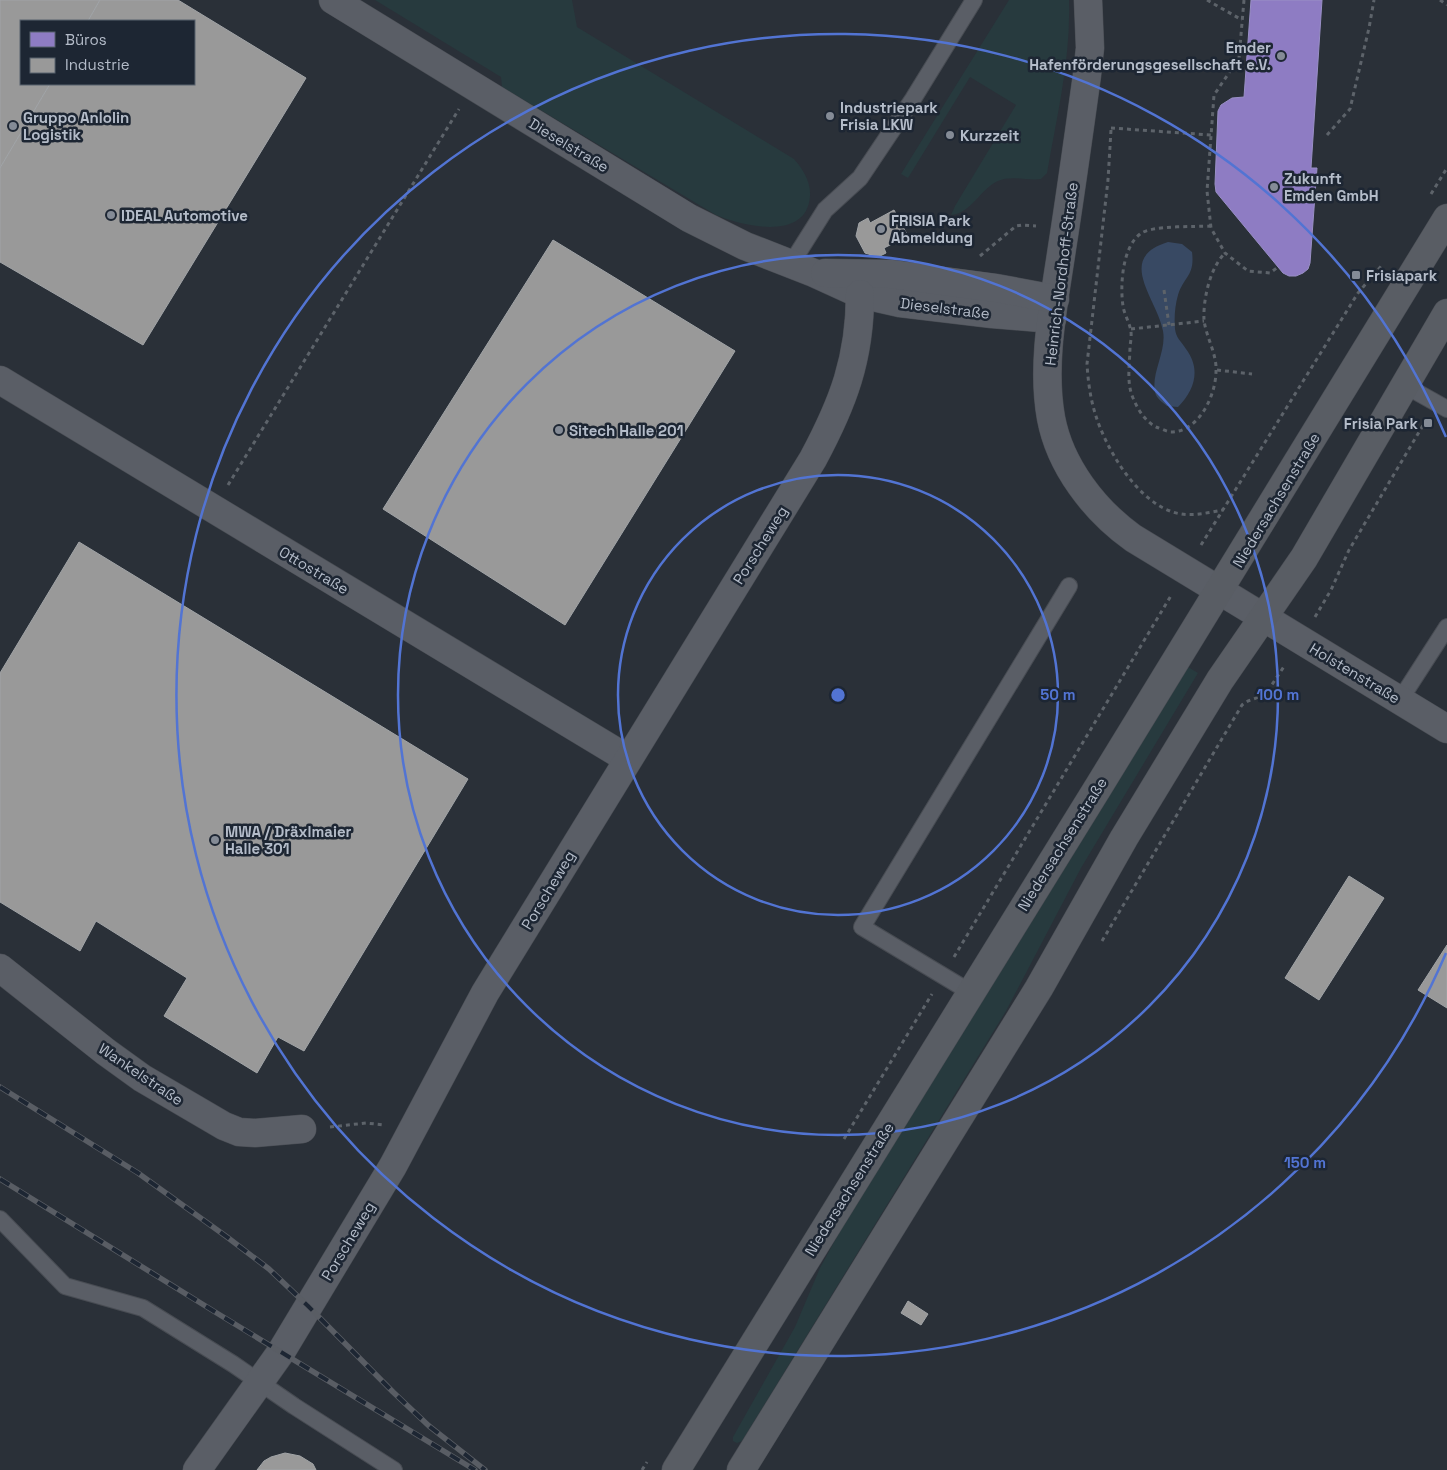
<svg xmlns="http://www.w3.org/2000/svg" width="1447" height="1470" font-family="'Space Grotesk',sans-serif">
  <rect width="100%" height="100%" fill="#2a3038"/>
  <!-- green -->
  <g fill="#273a3e">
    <path d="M375 0H572L577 27 794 159C803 169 811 182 810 196 807 242 742 226 716 215L502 87 501 77Z"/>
    <path d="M1009 0H1069C1071 58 1057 116 1047 173L1041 179C1028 181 1011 175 998 181 981 188 971 214 951 215L955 206 1016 105 970 77 908 178 901 174Z"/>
    <path d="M1188 667 1198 673 1081 868 1006 1011 742 1441 737 1443 733 1441V1437L795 1327 820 1268 845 1222Z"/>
  </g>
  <!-- water -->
  <path fill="#384963" d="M1168 242 1182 244 1192 252C1195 276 1184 276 1178 295 1175 305 1174 318 1175 329 1176 338 1181 341 1186 349 1201 369 1195 390 1178 407L1167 406C1163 403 1158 399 1156 395 1149 376 1167 352 1163 331 1157 298 1115 258 1168 242Z"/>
  <!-- offices -->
  <path fill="#8e7cc3" stroke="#998fc5" d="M1251 0H1322L1311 168H1317L1310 263 1308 269 1303 273 1296 276H1289L1283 273 1216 192 1215 184 1218 111 1221 105 1232 98 1244 97Z"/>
  <!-- industry -->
  <g fill="#999" stroke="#a1a4a7">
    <path d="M0 0H100L88 21H21V84H50L0 168Z"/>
    <path d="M100 0H178L306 78 143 345 0 262V168L50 84H194V21H88Z"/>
    <path d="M894 210 908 236 884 248 886 253 878 257 865 253 856 236 859 223 868 218 870 223Z"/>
    <path d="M553 240 735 351 565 625 383 509Z"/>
    <path d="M79 542 468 779 304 1051 278 1037 257 1073 164 1016 187 978 96 921 80 951 0 902V673Z"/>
    <path d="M1349 876 1384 898 1319 1000 1285 978Z"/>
    <path d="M1447 945V1008L1418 990Z"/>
    <path d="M908 1301 928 1314 921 1325 901 1313Z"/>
    <path d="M285 1453 300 1456 313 1464 316 1470H257L264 1461 271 1457Z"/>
  </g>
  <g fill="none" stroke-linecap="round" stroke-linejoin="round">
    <!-- service casing -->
    <g stroke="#484c53" stroke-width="18">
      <g id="service">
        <path d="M791 264 825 210 860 178 913 99 974 0"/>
        <path d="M1406 386 1447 409"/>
        <path d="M1400 700 1447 627"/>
        <path d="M970 992 862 927 1069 586"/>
        <path d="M0 1219 65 1286 143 1308 233 1364 294 1406 394 1470"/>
      </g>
    </g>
    <!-- minor casing -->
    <g stroke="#484c53" stroke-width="29">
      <g id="minor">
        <path d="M333 0 689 218 745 246 814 273 860 294 900 303 992 314 1052 319"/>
        <path d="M1088 0 1090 48 1087 75C1079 133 1071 191 1062 248 1054 303 1041 363 1051 418 1060 466 1094 510 1133 538L1447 729"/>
        <path d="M825 273 891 274 996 288 1055 299"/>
        <path d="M0 380 628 759"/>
        <path d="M0 968 106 1052 142 1078 224 1126 239 1132 255 1133 302 1129"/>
        <path d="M197 1470 281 1352 393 1166 485 993 813 459C843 403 860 359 860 294"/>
      </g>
    </g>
    <!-- secondary casing -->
    <g stroke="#484c53" stroke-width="29">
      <g id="secondary">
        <path d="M676 1470C933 1053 1193 637 1447 218"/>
        <path d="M741 1470 1039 988 1124 838 1220 680 1304 558 1447 313"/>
      </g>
    </g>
    <!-- path -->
    <g stroke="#5d636a" stroke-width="3" stroke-dasharray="4 4" stroke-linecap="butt">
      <path d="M1207 0 1242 20"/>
      <path d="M1244 0 1239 58 1214 95 1207 191 1211 228 1225 253 1248 271 1270 273 1278 267"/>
      <path d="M1440 0 1447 5"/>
      <path d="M1111 128 1211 135"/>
      <path d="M1111 130 1108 180 1087 364C1088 380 1090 397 1095 413 1105 447 1135 498 1170 511 1187 518 1206 513 1223 510"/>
      <path d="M1327 135 1350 109 1369 28 1374 0"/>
      <path d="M1431 194 1447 168"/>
      <path d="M1211 226C1195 227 1151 225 1140 234 1122 248 1120 286 1123 306 1124 313 1128 320 1130 327 1132 333 1131 340 1130 346 1130 363 1126 382 1133 398 1138 410 1145 421 1156 427 1160 428 1167 432 1171 432 1199 432 1216 395 1216 371 1217 354 1206 337 1204 320 1203 299 1210 268 1225 253"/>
      <path d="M980 256 1016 226 1022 225 1036 226"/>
      <path d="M1164 290 1169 325"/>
      <path d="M1131 329 1204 321"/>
      <path d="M1217 370 1252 374"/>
      <path d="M228 485 459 109"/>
      <path d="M1201 545 1358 293 1382 265"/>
      <path d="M1315 617 1331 590 1349 550 1425 422"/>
      <path d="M1102 941 1242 705C1250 698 1260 699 1267 692L1285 665"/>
      <path d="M954 957 1172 594"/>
      <path d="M330 1127 366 1123 384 1125"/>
      <path d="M844 1139 932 994"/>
      <path d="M642 1470 647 1462"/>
    </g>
    <!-- service -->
    <use href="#service" stroke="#5a5e66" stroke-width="16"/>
    <!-- minor -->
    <use href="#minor" stroke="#5a5e66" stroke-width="28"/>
    <!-- secondary -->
    <use href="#secondary" stroke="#595d64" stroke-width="28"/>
    <!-- rail casing -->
    <g stroke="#595d64" stroke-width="5.5">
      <g id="rail">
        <path d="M0 1087 138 1173 227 1237 269 1269 308 1306 393 1392 429 1426 485 1470"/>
        <path d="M0 1179 220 1315 475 1470"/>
      </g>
    </g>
    <!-- rail -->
    <use href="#rail" stroke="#1d2633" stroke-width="4" stroke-dasharray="11" stroke-linecap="butt"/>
  </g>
  <!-- distance rings -->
  <g fill="none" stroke="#5274d3" stroke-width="2.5">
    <circle cx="838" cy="695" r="220"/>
    <circle cx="838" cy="695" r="440"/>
    <path d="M1446 953A661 661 0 1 1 1446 437"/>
  </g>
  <!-- markers -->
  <g fill="#848b96" stroke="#1d2633" stroke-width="2">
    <circle cx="1281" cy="56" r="5"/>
    <circle cx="830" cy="116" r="5"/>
    <circle cx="13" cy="126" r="5"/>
    <circle cx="950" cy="135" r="5"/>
    <circle cx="1274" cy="187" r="5"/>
    <circle cx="111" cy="215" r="5"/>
    <circle cx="881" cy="229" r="5"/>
    <rect x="1351" y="270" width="10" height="10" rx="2.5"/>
    <rect x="1423" y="418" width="10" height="10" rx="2.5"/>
    <circle cx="559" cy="430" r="5"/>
    <circle cx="215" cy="840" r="5"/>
  </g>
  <g text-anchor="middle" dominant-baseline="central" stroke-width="5" stroke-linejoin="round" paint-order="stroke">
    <!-- poi labels -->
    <g font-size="15" font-weight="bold" fill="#b4bcc9" stroke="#1d2633" text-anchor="start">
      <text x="1271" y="47" text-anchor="end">Emder<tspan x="1271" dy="17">Hafenförderungsgesellschaft e.V.</tspan></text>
      <text x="840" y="107">Industriepark<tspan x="840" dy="17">Frisia LKW</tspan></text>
      <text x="23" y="117">Gruppo Anlolin<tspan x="23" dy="17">Logistik</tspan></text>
      <text x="960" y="135">Kurzzeit</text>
      <text x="1284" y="178">Zukunft<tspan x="1284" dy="17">Emden GmbH</tspan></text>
      <text x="121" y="215">IDEAL Automotive</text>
      <text x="891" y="220">FRISIA Park<tspan x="891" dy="17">Abmeldung</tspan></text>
      <text x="1366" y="275">Frisiapark</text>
      <text x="1418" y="423" text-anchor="end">Frisia Park</text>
      <text x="569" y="430">Sitech Halle 201</text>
      <text x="225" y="831">MWA / Dräxlmaier<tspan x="225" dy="17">Halle 301</tspan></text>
    </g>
    <!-- street labels -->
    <g font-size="15" fill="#b4bcc9" stroke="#1d2633">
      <text transform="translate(569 145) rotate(31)">Dieselstraße</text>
      <text transform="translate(1061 274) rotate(-83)">Heinrich-Nordhoff-Straße</text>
      <text transform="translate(945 308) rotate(7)">Dieselstraße</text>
      <text transform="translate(1276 500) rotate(-59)">Niedersachsenstraße</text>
      <text transform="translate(760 545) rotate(-58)">Porscheweg</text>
      <text transform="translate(314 570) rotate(31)">Ottostraße</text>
      <text transform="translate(1355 673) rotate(31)">Holstenstraße</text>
      <text transform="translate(1062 844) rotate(-58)">Niedersachsenstraße</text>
      <text transform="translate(548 890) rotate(-59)">Porscheweg</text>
      <text transform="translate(141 1074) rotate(34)">Wankelstraße</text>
      <text transform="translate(849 1189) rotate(-58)">Niedersachsenstraße</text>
      <text transform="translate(348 1241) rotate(-59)">Porscheweg</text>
    </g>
  </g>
  <circle cx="838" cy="695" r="8" fill="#5274d3" stroke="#1d2633" stroke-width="2.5"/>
  <g font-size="15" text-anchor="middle" font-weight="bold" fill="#5274d3" stroke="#1d2633" stroke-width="5" stroke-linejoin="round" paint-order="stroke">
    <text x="1058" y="700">50 m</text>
    <text x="1278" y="700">100 m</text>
    <text x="1305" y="1168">150 m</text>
  </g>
  <!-- legend -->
  <rect x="20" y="20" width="175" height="65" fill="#1d2633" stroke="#59626f"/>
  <rect x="30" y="32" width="25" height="15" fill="#8e7cc3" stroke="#59626f"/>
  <text x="65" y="45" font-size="15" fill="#b4bcc9">Büros</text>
  <rect x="30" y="58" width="25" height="15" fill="#999999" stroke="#59626f"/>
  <text x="65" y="70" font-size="15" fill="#b4bcc9">Industrie</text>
</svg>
